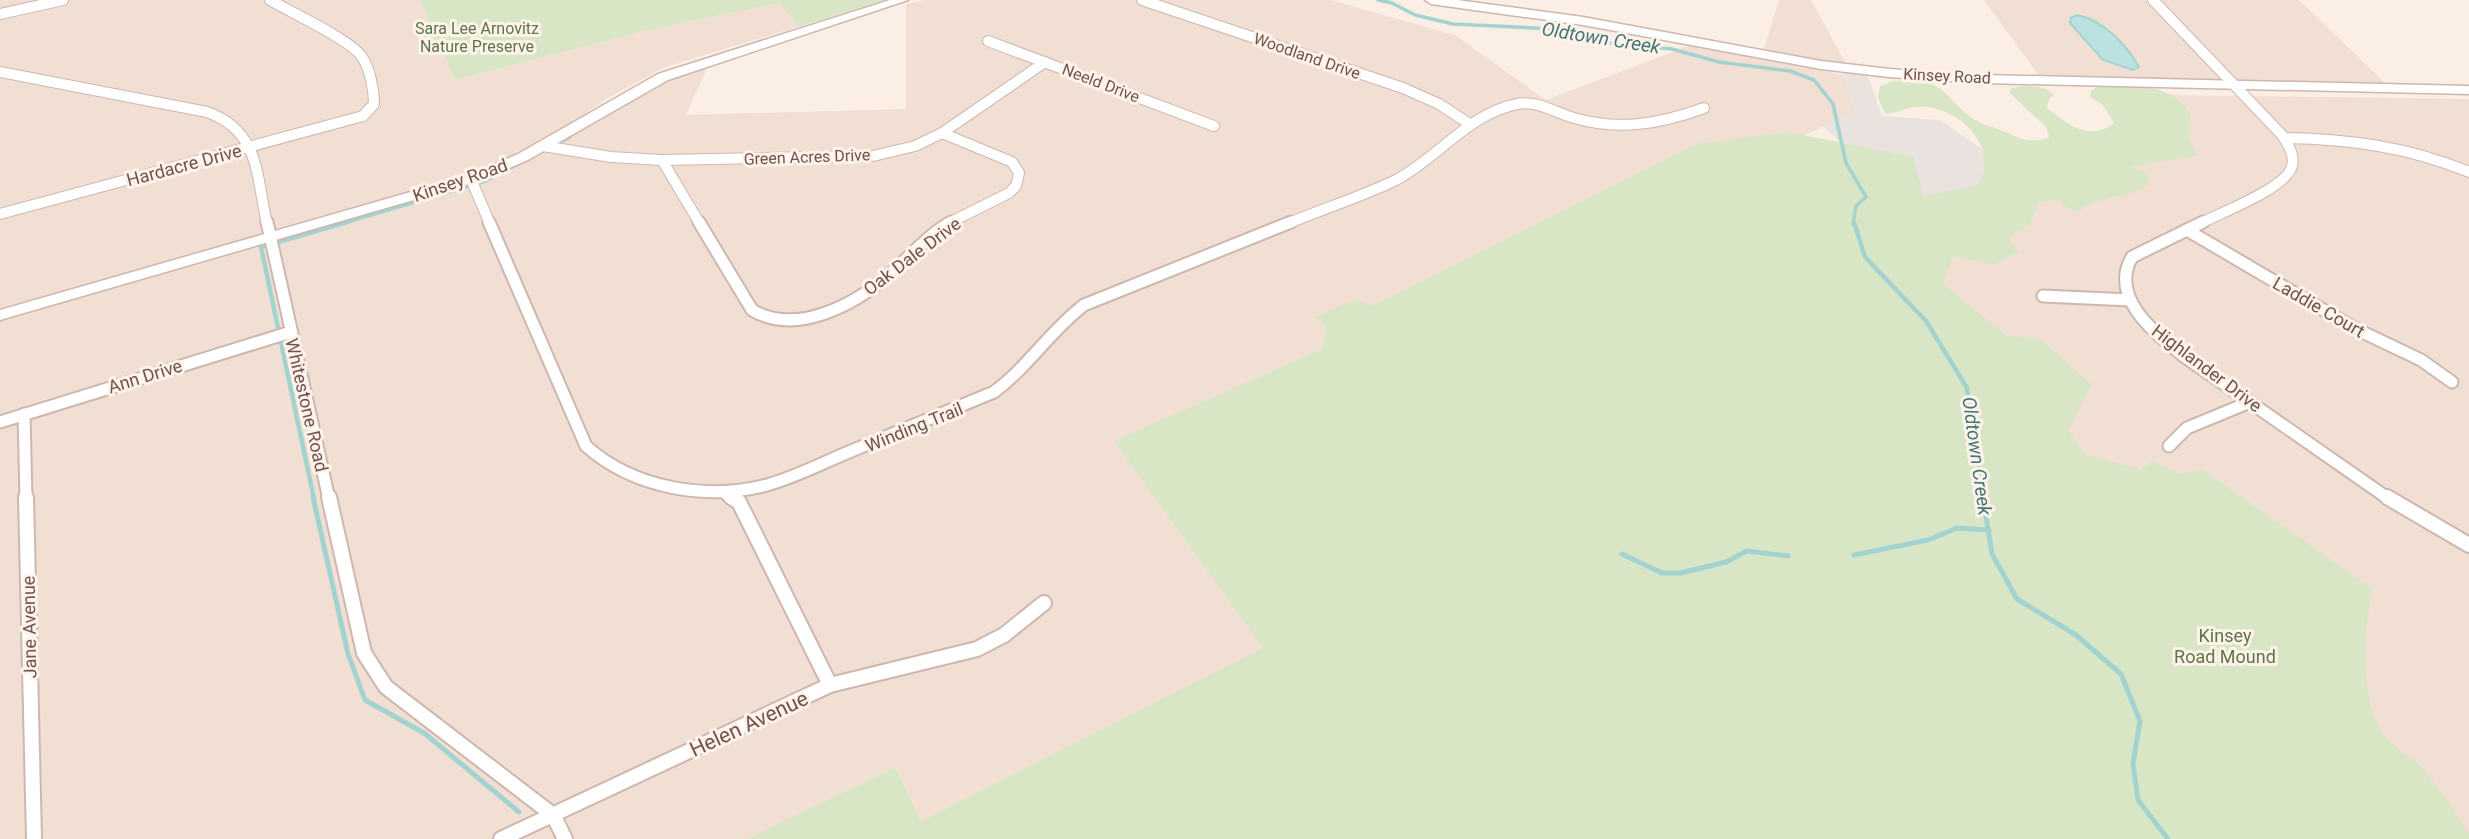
<svg xmlns="http://www.w3.org/2000/svg" width="2469" height="839" font-family="Roboto,sans-serif">
  <rect width="100%" height="100%" fill="#faeee5"/>
  <!-- residential -->
  <g fill="#f1dfd4">
    <path d="M0 0H420L455 80 644 31 779 3 798 27 665 67 604 100 547 141 493 166 487 180 712 57 686 115 906 109V4L927 0H1330L1455 35 1546 100 1691 45 1844 75 1856 112 1115 441 1264 648 921 821 895 767 746 839H0Z"/>
    <path d="M1779 0H1811L1846 64 1764 49Z"/>
    <path d="M1984 0H2299L2385 83 2040 77Z"/>
    <path d="M2163 95 2469 99V839H2141L2247 502 2203 471 2181 473 2153 461 2108 486 1854 215 1957 232Z"/>
  </g>
  <!-- industrial -->
  <path fill="#eae2df" d="M1840 63 1864 66 1882 116 1940 120 1989 154 2016 207 1933 221 1822 126 1856 111Z"/>
  <!-- green -->
  <g fill="#d9e6c5">
    <path d="M420 0H885L798 27 779 3 644 31 455 80Z"/>
    <path d="M1915 80C1946 85 1946 97 1968 115 1980 125 1995 127 2008 133 2024 140 2031 143 2049 138L2047 128 2010 93 2011 88C2027 86 2042 83 2054 95L2049 99 2047 108C2067 124 2089 142 2114 123L2103 105 2090 97 2091 91 2097 87C2131 85 2171 81 2191 115 2186 132 2188 141 2198 155L2131 167 2147 174 2149 185C2127 199 2099 194 2078 212L2064 206 2059 199 2039 203 2030 224 2009 239 2019 252 1994 265 1953 256 1943 284 2007 336 2039 338 2092 385 2068 430 2085 454 2139 469 2153 461 2181 473 2203 470 2373 589C2363 626 2360 699 2382 732 2390 745 2407 753 2418 764 2438 785 2454 809 2469 834V839H746L895 767 921 821 1263 648 1114 441 1322 349 1327 327 1314 317 1357 299 1373 306 1697 144 1788 132 1913 157 1924 196 1978 185C1999 149 1964 112 1928 107 1911 104 1901 113 1885 114L1878 98 1880 86 1894 81Z"/>
  </g>
  <!-- water -->
  <path fill="#bbe2e0" stroke="#a3d3d1" stroke-width="2" d="M2077 15C2103 20 2126 44 2139 67L2133 70 2103 60 2070 23 2071 18Z"/>
  <g fill="none" stroke-linecap="round" stroke-linejoin="round">
    <!-- stream-far2 -->
    <g stroke="#a3d3d1" stroke-width="3.5">
      <path d="M1378 0 1392 3 1415 15 1453 24 1554 29 1615 44 1672 49 1719 62 1790 71 1814 80 1833 104 1846 163 1866 197 1856 206 1853 224"/>
      <path d="M553 146 570 137"/>
      <path d="M341 224 486 181 518 164"/>
    </g>
    <!-- stream-far1 -->
    <g stroke="#a3d3d1" stroke-width="4.5">
      <path d="M1854 222 1865 257 1926 321 1967 388 1984 499"/>
      <path d="M314 499 261 247 347 222"/>
    </g>
    <!-- stream -->
    <g stroke="#a3d3d1" stroke-width="5">
      <path d="M313 497 348 654 365 700 424 733 519 812"/>
      <path d="M1983 497 1992 554 2017 599 2076 635 2121 674 2140 721 2133 764 2138 800 2168 839"/>
      <path d="M1622 554 1662 573H1681L1726 562 1747 551 1788 556"/>
      <path d="M1854 555 1928 540 1957 528 1989 530"/>
    </g>
    <!-- street-far2 casing -->
    <g stroke="#cdb7af" stroke-width="12">
      <g id="street-far2">
        <path d="M1142 0 1403 88 1439 104 1468 123"/>
        <path d="M2153 0 2282 135C2288 144 2295 155 2292 166 2287 188 2220 213 2199 224"/>
        <path d="M0 14 63 0"/>
        <path d="M988 41 1214 126"/>
        <path d="M0 72 207 112C260 131 256 175 267 224"/>
        <path d="M942 133 1012 162 1019 173 1016 186 1009 193 947 224"/>
        <path d="M2284 138C2349 139 2409 147 2469 172"/>
        <path d="M543 146 611 157 662 160 873 156 915 146 942 133 1045 62"/>
        <path d="M662 160 700 224"/>
        <path d="M471 179 490 224"/>
        <path d="M0 214 363 116 374 104C374 90 370 69 362 57 351 40 290 12 270 0"/>
        <path d="M1287 224C1322 209 1361 197 1396 180 1438 158 1468 114 1517 104 1537 100 1556 113 1574 118 1619 131 1660 124 1704 108"/>
      </g>
    </g>
    <!-- street-far1 casing -->
    <g stroke="#cdb7af" stroke-width="15">
      <g id="street-far1">
        <path d="M267 222 329 499"/>
        <path d="M489 222 586 446C633 488 706 501 767 485 799 476 830 459 861 447 905 429 950 410 994 392 1028 367 1050 331 1084 305L1291 222"/>
        <path d="M699 222 752 310C798 337 858 303 893 271 912 255 929 234 951 222"/>
        <path d="M2203 222 2132 257C2108 298 2157 335 2185 357L2389 499"/>
        <path d="M2187 230 2354 328 2421 360 2452 382"/>
        <path d="M2043 296 2130 300"/>
        <path d="M24 414 26 499"/>
        <path d="M0 422 291 332"/>
        <path d="M2169 446 2187 428 2250 402"/>
        <path d="M726 494 734 499"/>
      </g>
    </g>
    <!-- street casing -->
    <g stroke="#cdb7af" stroke-width="18">
      <g id="street">
        <path d="M26 497 34 839"/>
        <path d="M329 497 364 653 386 687 553 815 565 839"/>
        <path d="M2387 497 2469 545"/>
        <path d="M830 685 977 649 1004 635 1044 603"/>
        <path d="M501 839 830 685 739 502 731 497"/>
      </g>
    </g>
    <!-- secondary casing -->
    <g stroke="#cfb6ad" stroke-width="3">
      <g id="secondary">
        <path d="M890 0H908L668 80 528 160 476 182 0 320V310L466 176 518 154 658 74Z"/>
        <path d="M1425 0H1457L1583 17 1821 61 1889 69 1983 75 2469 86V94L1983 83 1889 77 1821 69 1583 25 1431 4Z"/>
      </g>
    </g>
    <!-- street-far2 -->
    <use href="#street-far2" stroke="#fff" stroke-width="10"/>
    <!-- street-far1 -->
    <use href="#street-far1" stroke="#fff" stroke-width="11"/>
    <!-- street -->
    <use href="#street" stroke="#fff" stroke-width="14"/>
    <!-- secondary -->
    <use href="#secondary" fill="#fff" fill-rule="evenodd"/>
  </g>
  <g text-anchor="middle" dominant-baseline="central" stroke-width="6" stroke-linejoin="round" paint-order="stroke">
    <!-- far-park labels -->
    <g font-size="16" fill="#5d7646" stroke="#fdf3eb">
      <text x="477" y="28">Sara Lee Arnovitz<tspan x="477" dy="18">Nature Preserve</tspan></text>
    </g>
    <!-- far-street labels -->
    <g font-size="16" fill="#71534d" stroke="#fdf3eb">
      <text transform="translate(1307 56) rotate(19)">Woodland Drive</text>
      <text transform="translate(1947 76) rotate(3)">Kinsey Road</text>
      <text transform="translate(1101 83) rotate(21)">Neeld Drive</text>
      <text transform="translate(807 157) rotate(-2)">Green Acres Drive</text>
    </g>
    <!-- street labels -->
    <g font-size="18" fill="#71534d" stroke="#fdf3eb">
      <text transform="translate(184 165) rotate(-15)">Hardacre Drive</text>
      <text transform="translate(460 180) rotate(-19)">Kinsey Road</text>
      <text transform="translate(912 256) rotate(-37)">Oak Dale Drive</text>
      <text transform="translate(2319 307) rotate(30)">Laddie Court</text>
      <text transform="translate(2207 368) rotate(37)">Highlander Drive</text>
      <text transform="translate(145 376) rotate(-17)">Ann Drive</text>
      <text transform="translate(307 405) rotate(77)">Whitestone Road</text>
      <text transform="translate(914 427) rotate(-22)">Winding Trail</text>
      <text transform="translate(29 627) rotate(-91)">Jane Avenue</text>
    </g>
    <!-- park labels -->
    <g font-size="18" fill="#5d7646" stroke="#fdf3eb">
      <text x="2225" y="635">Kinsey<tspan x="2225" dy="21">Road Mound</tspan></text>
    </g>
    <!-- water labels -->
    <g font-size="19" font-style="italic" fill="#427574" stroke="#fdf3eb">
      <text transform="translate(1601 38) rotate(9)">Oldtown Creek</text>
      <text transform="translate(1977 456) rotate(82)">Oldtown Creek</text>
    </g>
    <!-- near-street labels -->
    <g font-size="21" fill="#71534d" stroke="#fdf3eb">
      <text transform="translate(749 724) rotate(-25)">Helen Avenue</text>
    </g>
  </g>
</svg>
